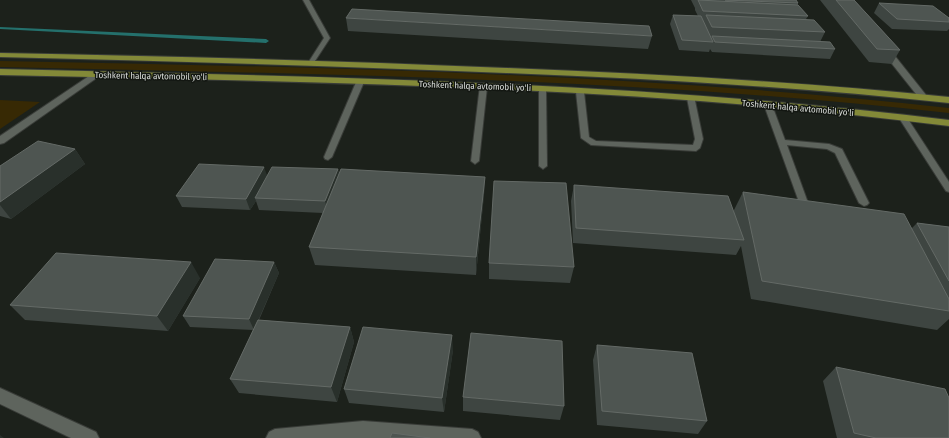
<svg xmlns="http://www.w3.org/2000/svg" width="949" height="438" font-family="'Fira Sans Condensed',sans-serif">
  <rect width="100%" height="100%" fill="#1c211b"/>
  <!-- green -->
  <g fill="#372904">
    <path d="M0 61C317 67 634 73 949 108V113C634 78 317 74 0 67Z"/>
    <path d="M0 100 40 102 0 129Z"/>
  </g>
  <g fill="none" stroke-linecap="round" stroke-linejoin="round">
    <!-- stream -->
    <path fill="#24706c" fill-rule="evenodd" d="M0 27 266 39 269 41 266 43 0 29Z"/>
    <!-- service casing -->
    <g stroke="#393c38" stroke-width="2">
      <g id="service">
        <path d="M303 0H309L330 38 313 64 311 65 308 63 324 38Z"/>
        <path d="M357 80H363L364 82 332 157 328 160 325 159 324 157Z"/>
        <path d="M480 85H483L487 87 479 161 475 164 471 161Z"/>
        <path d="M539 87H542L546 89 547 166 543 169 539 166Z"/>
        <path d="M577 90H580L584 92 589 137 596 141 693 145 695 139 687 98 688 96H694L703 139 700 148 696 151 591 145 581 138 576 92Z"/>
        <path d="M765 103H768L772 105 785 140 829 144 842 149 869 203 867 205 864 206 859 203 835 153 827 149 787 145 807 200 805 202H799L764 105Z"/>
        <path d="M900 116H906L949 182V192L946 191 899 118Z"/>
      </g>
    </g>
    <!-- minor casing -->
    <g stroke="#393c38" stroke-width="2">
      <g id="minor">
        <path d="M881 46H887L926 95 928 97 926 99H920L881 50Z"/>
        <path d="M95 72 99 75 98 77 4 143 0 144V136Z"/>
        <path d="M0 388 96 432 99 438H71L0 404Z"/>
        <path d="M363 421 472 429 478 432 481 438H266L269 432 275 429Z"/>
      </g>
    </g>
    <!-- trunk casing -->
    <g stroke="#393c38" stroke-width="2">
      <g id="trunk">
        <path d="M0 53C169 56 337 61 506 68 654 74 802 82 949 97V103C802 87 654 79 506 73 337 66 169 61 0 57Z"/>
        <path d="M0 69C316 77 635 81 949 120V126C635 86 316 82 0 75Z"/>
      </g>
    </g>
    <!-- service -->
    <use href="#service" fill="#5e645d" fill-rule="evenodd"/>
    <!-- minor -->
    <use href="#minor" fill="#5e645d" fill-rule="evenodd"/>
    <!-- trunk -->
    <use href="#trunk" fill="#838938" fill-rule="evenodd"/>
  </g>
  <!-- wall -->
  <g fill="#3e4541">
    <path d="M691 0H796L798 3V5L808 16 806 19 825 32 820 42 835 49 830 59 712 52 710 49 709 52 679 50 670 24 673 15 698 16 695 10V8Z"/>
    <path d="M820 0H854L900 50 892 64 869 62Z"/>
    <path d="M879 3 949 18V29L947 31 892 29 874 13Z"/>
    <path d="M346 18 652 36 648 49 348 31Z"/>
    <path d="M75 149 85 164 11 219 0 216V166Z"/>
    <path d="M338 169 339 174 485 177 484 195 476 275 315 265 309 247 323 213 259 210 256 201 250 210 182 207 176 196 267 176Z"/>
    <path d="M574 185 734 212V210L743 192 912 228 917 223 949 227V319L937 330 751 299 741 246 736 255 573 243 571 201Z"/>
    <path d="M274 262 279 273 259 320 350 327 354 342 337 402 239 393 230 379 253 330 190 327 183 316Z"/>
    <path d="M489 263 574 267 570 283 489 279Z"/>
    <path d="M200 278 168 331 25 320 10 305Z"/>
    <path d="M597 345 707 421 698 434 597 425 593 360Z"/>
    <path d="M453 350 444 412 349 403 344 389Z"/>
    <path d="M836 367 949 438H837L823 381Z"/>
    <path d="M463 397 564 406 560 420 463 411Z"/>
  </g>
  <!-- shaded-wall -->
  <g fill="#29302b">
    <path d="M75 149 85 164 11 219 0 205V202Z"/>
    <path d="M264 167 268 178 255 198 256 201 250 210 246 199Z"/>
    <path d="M338 169 340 180 328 213 325 201Z"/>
    <path d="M485 177 484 195 476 275V257Z"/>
    <path d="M191 262 200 278 168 331 157 316Z"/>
    <path d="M274 262 279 273 254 330 249 319Z"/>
    <path d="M350 327 354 342 337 402 331 387Z"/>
    <path d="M452 335 453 350 444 412 442 398Z"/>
    <path d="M0 435 4 438H0Z"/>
  </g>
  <!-- building -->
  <g fill="#4e5551" stroke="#646a66">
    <path d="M698 0 798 5 808 16 703 11Z"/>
    <path d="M725 0H796L798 3Z"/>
    <path d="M836 0H854L900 50 877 49Z"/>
    <path d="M879 3 933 6 949 18V22L897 19Z"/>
    <path d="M352 9 649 26 652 36 346 18Z"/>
    <path d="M673 15 701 16 713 42 682 40Z"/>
    <path d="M706 15 814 20 825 32 712 27Z"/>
    <path d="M712 36 830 42 835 49 715 42Z"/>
    <path d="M38 141 75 149 0 202V166Z"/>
    <path d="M199 164 264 167 246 199 176 196Z"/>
    <path d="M272 167 338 169 325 201 255 198Z"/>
    <path d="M341 169 485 177 476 257 309 247Z"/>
    <path d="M494 181 566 183 574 267 489 263Z"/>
    <path d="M574 185 728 196 744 240 576 228Z"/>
    <path d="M743 192 904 214 949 299V311L762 281Z"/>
    <path d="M917 223 949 227V281Z"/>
    <path d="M56 253 191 262 157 316 10 305Z"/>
    <path d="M215 259 274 262 249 319 183 316Z"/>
    <path d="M258 320 350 327 331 387 230 379Z"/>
    <path d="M363 327 452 335 442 398 344 389Z"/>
    <path d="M471 333 562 341 564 406 463 397Z"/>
    <path d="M597 345 692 353 707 421 602 411Z"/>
    <path d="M836 367 945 389 949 398V438H876L854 433Z"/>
    <path d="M392 433 430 438H390Z"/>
  </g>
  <g text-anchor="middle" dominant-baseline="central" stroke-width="3" stroke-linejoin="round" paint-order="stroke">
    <!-- far-street labels -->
    <g font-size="9" fill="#d8dbd7" stroke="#131712">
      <text transform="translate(151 76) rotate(1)">Toshkent halqa avtomobil yo'li</text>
      <text transform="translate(475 86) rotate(2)">Toshkent halqa avtomobil yo'li</text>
      <text transform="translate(798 108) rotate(5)">Toshkent halqa avtomobil yo'li</text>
    </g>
  </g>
</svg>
